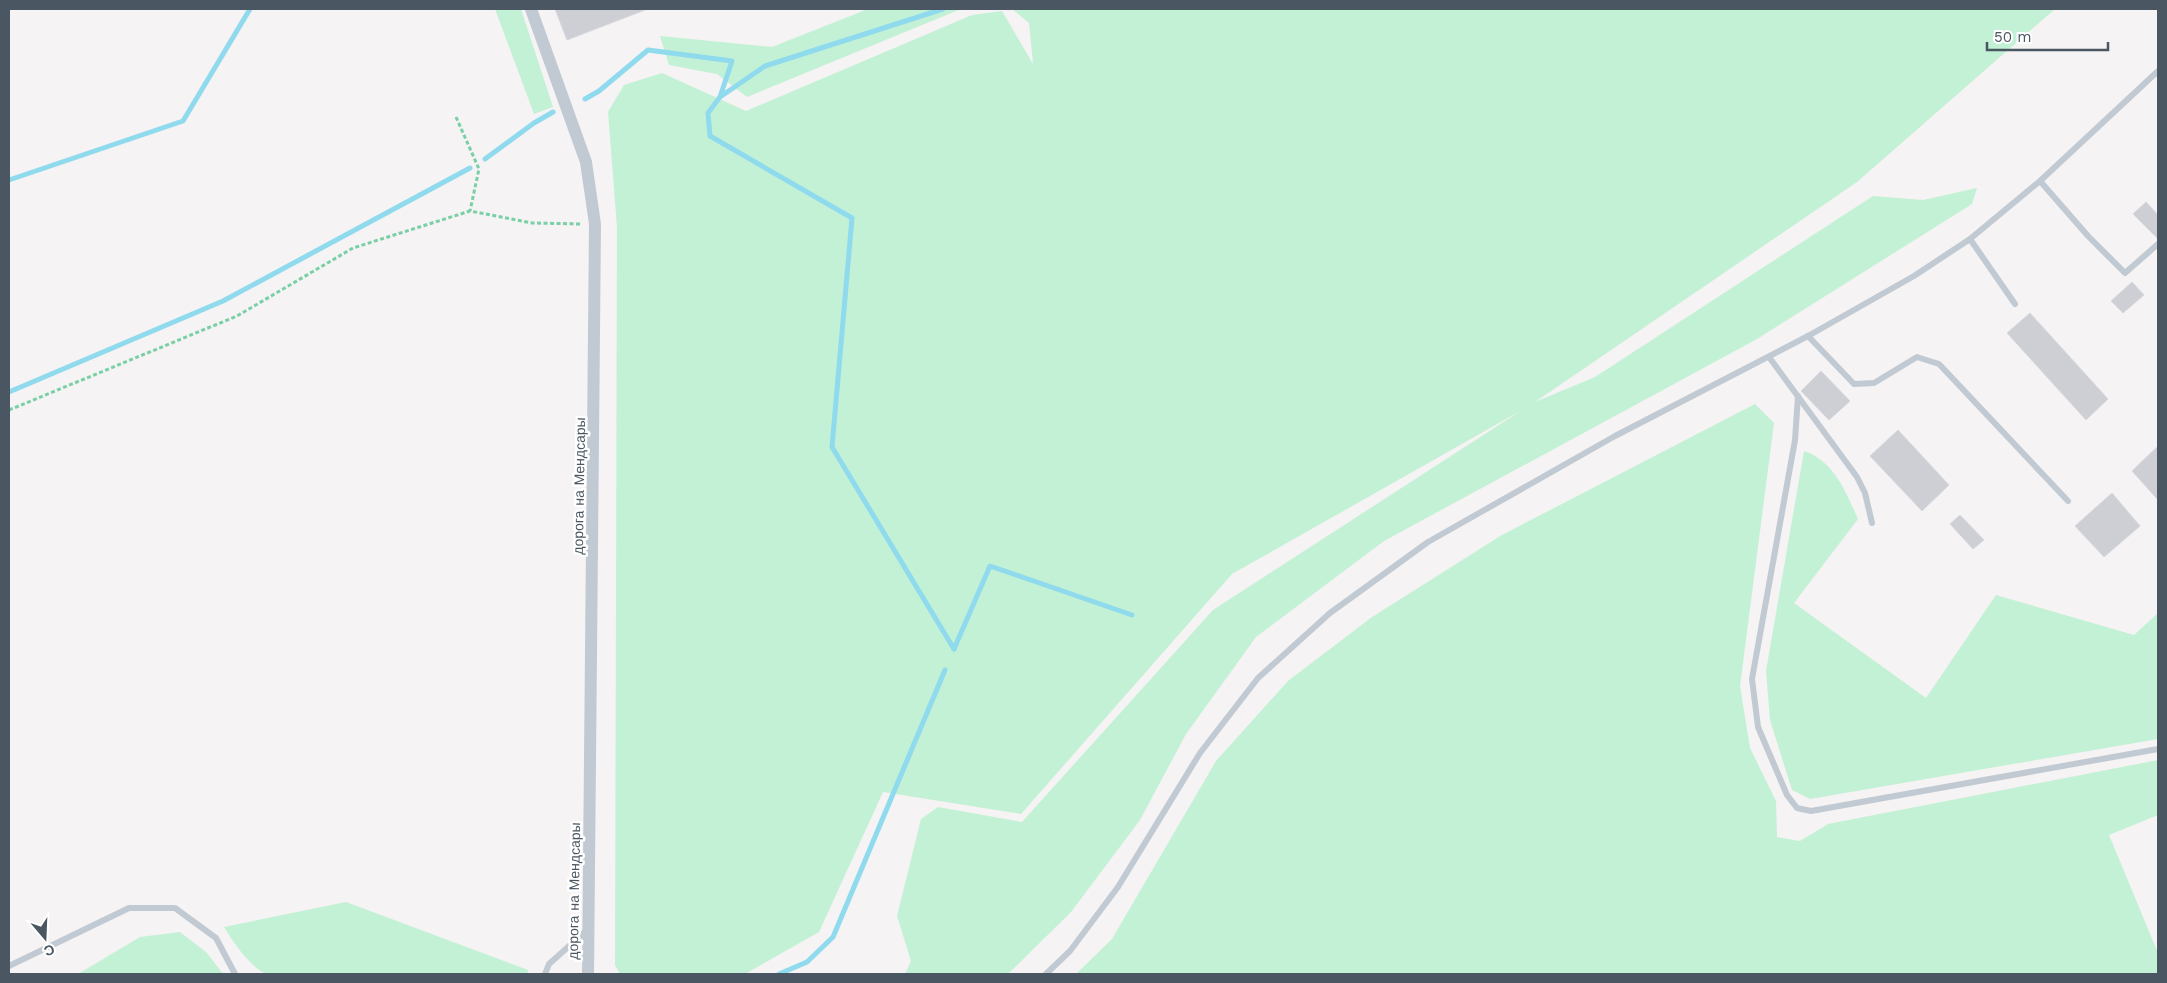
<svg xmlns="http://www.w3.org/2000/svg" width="2167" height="983" font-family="'Work Sans',sans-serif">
  <rect width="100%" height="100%" fill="#f5f3f3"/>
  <!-- green -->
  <g fill="#c3f1d5">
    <path d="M495 9H521L553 107 534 114Z"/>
    <path d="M868 9H961L747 97 717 74 669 65 660 36 772 47Z"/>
    <path d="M1012 9H2055L1857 182 1535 402 1595 377 1873 196 1923 200 1977 188 1972 204 1757 339 1384 541 1256 637 1186 734 1140 820 1071 912 1008 974H905L911 961 897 916 921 819 938 807 1022 822 1213 610 1522 410 1232 574 1021 814 883 792 819 932 745 974H620L615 965 617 227 608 112 624 85 662 73 746 111 972 15 1002 11 1033 64 1029 23Z"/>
    <path d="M1755 404 1774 423 1740 686 1750 748 1776 801 1777 837 1800 841 1828 824 2158 760V815L2109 835 2158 953V974H1076L1112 939 1216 761 1288 681 1372 617 1502 535Z"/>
    <path d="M1804 451C1834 461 1846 492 1858 519L1794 603 1926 698 1996 595 2134 635 2158 613V739L1810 799 1792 790 1770 720 1766 671Z"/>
    <path d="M346 902 528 970 527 974H266C249 966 234 943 224 927Z"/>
    <path d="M180 932 206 952 223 974H78L140 937Z"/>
  </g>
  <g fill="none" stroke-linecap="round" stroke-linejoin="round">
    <!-- stream -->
    <g stroke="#90daee" stroke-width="5">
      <path d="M720 97 708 113 710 136 852 218 832 447 954 649"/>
      <path d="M585 99 599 91 648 50 732 61 720 97 765 66 943 9"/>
      <path d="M485 159 534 123 553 112"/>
      <path d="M9 180 183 121 250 9"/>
      <path d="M9 392 223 301 470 168"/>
      <path d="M954 649 990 566 1132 615"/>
      <path d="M779 974 807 962 833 937 945 670"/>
    </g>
  </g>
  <!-- building -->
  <g fill="#cdcfd5" stroke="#d7d9de">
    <path d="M555 9H644L645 10 567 40Z"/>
    <path d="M2146 202 2158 215V239L2133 214Z"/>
    <path d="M2132 282 2144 295 2123 313 2111 301Z"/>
    <path d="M2030 313 2108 399 2086 420 2007 333Z"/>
    <path d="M1821 371 1850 401 1829 420 1801 391Z"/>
    <path d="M1898 430 1949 485 1922 511 1870 456Z"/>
    <path d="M2158 446V500L2132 471Z"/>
    <path d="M2112 493 2140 526 2104 557 2075 526Z"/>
    <path d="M1960 515 1984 540 1973 549 1950 524Z"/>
  </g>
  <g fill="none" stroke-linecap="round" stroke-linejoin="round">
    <!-- path -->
    <g stroke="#7ad0a6" stroke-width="3" stroke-dasharray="4 2.5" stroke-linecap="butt">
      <path d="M456 117 479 169 470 211"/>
      <path d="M9 410 237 316 353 248 470 211 532 223 582 224"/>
    </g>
    <!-- service -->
    <g stroke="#c1cad2" stroke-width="6">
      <path d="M2040 181 2088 236 2125 273 2158 244"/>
      <path d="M1970 239 2015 304"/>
      <path d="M1808 336 1854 384 1874 383 1917 357 1939 364 2068 501"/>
      <path d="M1769 357 1857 477 1865 493 1872 523"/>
      <path d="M1798 396 1795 440 1752 679 1758 727 1787 795 1797 808 1811 811 2158 749"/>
      <path d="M9 966 129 908H175L216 938 235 974"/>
      <path d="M545 974 549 964 587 930"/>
      <path d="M1046 974 1070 951 1118 887 1200 753 1258 678 1330 613 1428 542 1615 436 1808 336 1914 276 1970 239 2040 181 2158 71"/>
    </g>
    <!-- minor -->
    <path stroke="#c1cad2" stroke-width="12" d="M531 9 586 162 595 224 588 974"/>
  </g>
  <g text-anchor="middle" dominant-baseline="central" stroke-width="5" stroke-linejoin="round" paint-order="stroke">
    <!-- street labels -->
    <g font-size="14" fill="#4a5661" stroke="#fff">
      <text transform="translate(579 486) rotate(-89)">дорога на Мендсары</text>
      <text transform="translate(574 891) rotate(-89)">дорога на Мендсары</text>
    </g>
  </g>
  <!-- border -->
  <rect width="2167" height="983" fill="none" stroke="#4a5661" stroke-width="20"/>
  <!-- north arrow -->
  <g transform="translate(45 938) rotate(161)" stroke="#ffffff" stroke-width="4" paint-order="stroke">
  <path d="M0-4L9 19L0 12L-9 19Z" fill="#4a5661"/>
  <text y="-8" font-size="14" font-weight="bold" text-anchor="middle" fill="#4a5661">С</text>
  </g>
  <!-- scale -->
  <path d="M1987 42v8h121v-8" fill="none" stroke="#4a5661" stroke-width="2.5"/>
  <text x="1994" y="42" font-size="15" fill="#4a5661" stroke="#ffffff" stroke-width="4" paint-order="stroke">50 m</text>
</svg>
